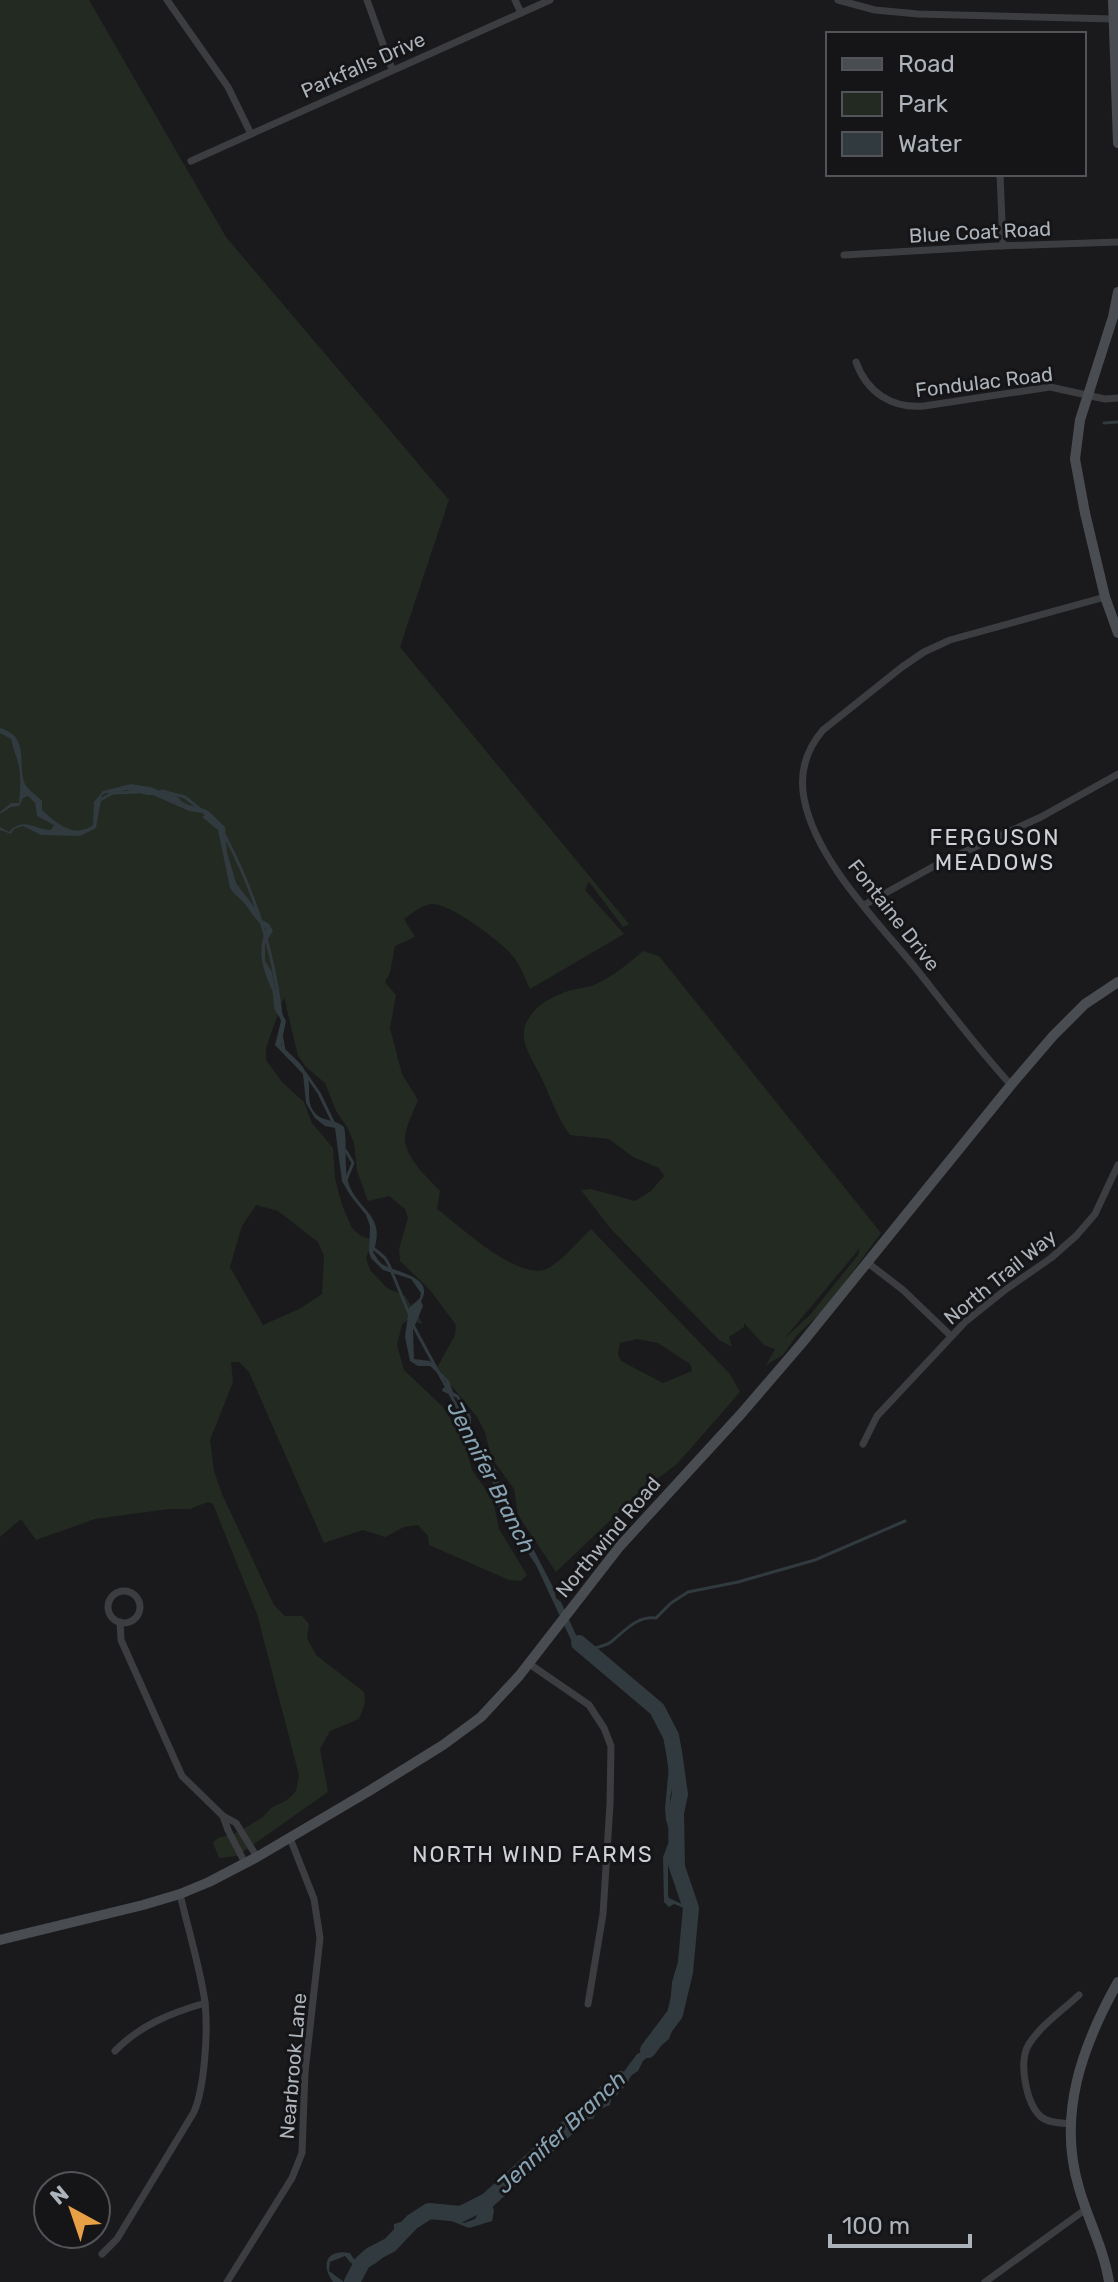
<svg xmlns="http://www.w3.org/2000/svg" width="1118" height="2282" font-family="Rubik,sans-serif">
  <rect width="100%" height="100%" fill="#1a1a1c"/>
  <!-- green -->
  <g fill="#222a22" fill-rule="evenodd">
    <path d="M0 0H89L226 237 449 500 400 647 629 924 623 927 589 882 585 890 624 934 530 989C525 979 520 964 512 955 500 941 450 903 432 904 421 905 413 913 404 919L415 937 395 946 390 973 385 982 396 995 390 1028 402 1074 418 1100C414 1111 406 1125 405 1137 404 1157 427 1177 440 1191L437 1209C460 1226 513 1277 544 1270 558 1266 580 1239 591 1229L730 1374 740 1392 677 1464 641 1491 556 1572 518 1515 514 1489 491 1457 485 1432 477 1417 437 1368 455 1335 456 1325 429 1289 400 1261 399 1249 408 1218 405 1209 389 1196 368 1201 357 1171 354 1143 347 1127 336 1111 325 1083 306 1067 298 1056 284 997 266 1048V1060L282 1082 304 1102 312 1123 333 1148 335 1178 342 1205 352 1228 361 1236 373 1240 366 1258 370 1270 387 1288 405 1296 423 1324 408 1320 402 1324 397 1345 404 1370 443 1407 458 1431 465 1444 472 1470 493 1500 499 1529 527 1575 521 1581 509 1580 429 1545 428 1536 418 1525 404 1527 385 1537 363 1530 324 1543 249 1372 239 1362H231L233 1382 210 1440 214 1471 222 1494 274 1605 285 1616H302L309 1624 307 1638 316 1655 364 1692 365 1703 359 1719 330 1731 320 1749 328 1792 237 1856 219 1858 213 1843 218 1838 238 1832 263 1817 271 1808 287 1800 296 1791 299 1775 257 1614 213 1504 208 1502 190 1509H169L95 1519 36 1540 21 1519 0 1537ZM256 1205 278 1211 318 1242 324 1256 322 1294 301 1308 263 1325 230 1267 242 1226ZM637 1339 658 1343 690 1364 692 1371 663 1383 621 1361 618 1354 620 1343Z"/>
    <path d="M643 951 659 956 881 1233 826 1308 797 1335 783 1355 766 1365 775 1349 764 1345 744 1323V1327L729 1337 732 1347 719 1340 610 1228 581 1190 591 1189 635 1201 651 1191 664 1176 659 1168 633 1157 609 1139 570 1135C558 1120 549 1093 540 1075 527 1049 513 1033 536 1009 544 1001 557 995 568 991 578 988 589 988 598 983 615 975 629 963 643 951ZM860 1248 858 1255 810 1315 784 1339Z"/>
  </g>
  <!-- water -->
  <path fill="#303a3f" d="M0 728C29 737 18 759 24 782 27 790 36 794 42 801V810C56 823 74 839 93 825L94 802 103 791 131 784 150 787 166 793H175C184 807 190 804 204 809 211 811 219 822 225 827L227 852 236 883 255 908 259 918 269 924 273 931 265 944V961L272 972 280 1010 286 1021 281 1045C289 1054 303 1063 307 1075 312 1089 305 1101 315 1113 322 1122 334 1118 344 1127 348 1145 343 1167 349 1185 359 1211 387 1216 373 1252 376 1256 378 1261 382 1264 393 1272 436 1276 421 1301L423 1306 413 1330 414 1359 430 1361 449 1381 453 1392 458 1395 468 1410 471 1417V1435L481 1445 497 1472 496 1481 500 1502 527 1537 554 1589 556 1598 561 1602 576 1635 594 1658 622 1684 640 1691 657 1704 666 1717 674 1745 676 1764 670 1799 671 1807 675 1819 676 1839 668 1868V1895L669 1898 686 1906 690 1912 693 1930 680 1962 675 1989 677 2009 672 2031 669 2039 643 2061 638 2071 632 2075 617 2095 611 2099 610 2105 598 2110 593 2119 582 2120 575 2130 554 2148 553 2151C541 2157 531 2168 519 2174 505 2182 498 2183 491 2201L494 2211 492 2221 469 2228 431 2213H419C408 2224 376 2282 354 2265 350 2263 348 2259 345 2256L330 2262 329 2271 344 2282H333C320 2264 327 2249 350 2253 363 2277 381 2256 394 2243V2224L407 2220 418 2210H437L464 2223 475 2219 497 2181 551 2143 560 2132 598 2101 611 2089 637 2054 645 2050 653 2040 666 2029 669 2019 672 1982 689 1924 688 1915 684 1908 674 1904 669 1907 664 1902 663 1857 671 1836 666 1820 665 1808 671 1746 662 1734 654 1705 640 1695 622 1687 572 1642 536 1565 499 1510 490 1470 470 1441 466 1412 460 1406 457 1398 442 1391 443 1388 447 1387 445 1380 430 1366H418L410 1361 405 1337 409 1308 420 1298 421 1293 411 1279 383 1270 371 1258 369 1252 370 1226 366 1215 350 1195 342 1181 335 1128 325 1126 315 1118 306 1103 303 1074 275 1045 281 1021C280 1017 277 1014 275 1010 273 1004 274 996 272 990 262 967 257 952 266 929 258 922 254 917 248 908 243 900 235 896 230 888L218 830 202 817 205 815 202 813 189 811 153 795H147L126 790 113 794 106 793 102 795 96 828 80 836 41 835 23 826 14 829 11 834 0 830V827L9 832C23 816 35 830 51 830L54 825 37 816 35 803 28 796 23 798 19 806 11 807 0 814V812L11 803H19C20 796 21 774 19 767 17 757 13 749 11 739L0 733Z"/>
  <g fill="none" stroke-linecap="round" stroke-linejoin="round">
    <!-- stream -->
    <g stroke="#303a3f" stroke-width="3">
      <path d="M1104 423 1118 422"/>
      <path d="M162 791 185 797 201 810"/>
      <path d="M100 800 113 793 139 792"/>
      <path d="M225 836C254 891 274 953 281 1015"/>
      <path d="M281 1034 284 1050"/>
      <path d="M305 1073 319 1093 333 1122"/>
      <path d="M346 1180 353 1163 346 1151"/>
      <path d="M372 1247 385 1258 389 1265 410 1316"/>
      <path d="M414 1327 475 1440"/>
      <path d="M495 1478 530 1546"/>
      <path d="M585 1650C593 1648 604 1647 611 1642 625 1631 636 1616 656 1618L671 1603 688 1592 738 1582 815 1560 905 1521"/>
    </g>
    <!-- river -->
    <g stroke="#303a3f" stroke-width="16">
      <path d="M579 1643 657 1709 671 1736 674 1752 680 1794 676 1813 677 1867 691 1908 685 1972 675 2014 648 2050"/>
      <path d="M352 2282 362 2263 371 2255 390 2245 412 2222 429 2211 461 2214 487 2201 621 2079"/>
    </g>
    <!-- street -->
    <g stroke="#3b3d41" stroke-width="7">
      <path d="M167 0 228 87 251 134"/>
      <path d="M367 0 392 69"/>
      <path d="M515 0 521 13"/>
      <path d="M838 0 875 10 918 14 1113 19"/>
      <path d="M191 161 550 0"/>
      <path d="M1000 174 1003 246"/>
      <path d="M844 255 998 246 1118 242"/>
      <path d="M856 362C867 393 893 409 924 406L1050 387 1105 399 1118 398"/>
      <path d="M864 905 938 864 1041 817 1118 774"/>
      <path d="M1011 1085C978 1049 948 1009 918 971 879 923 815 860 804 798 799 772 806 750 823 730L902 667 924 652 950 640 1105 597"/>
      <path d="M868 1263 903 1290 951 1336"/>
      <path d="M863 1444 877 1416 965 1322 1005 1290 1051 1258 1076 1236 1095 1214 1118 1165"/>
      <circle cx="124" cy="1607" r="16"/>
      <path d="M120 1622 121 1640 182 1776 223 1816 236 1823 257 1857"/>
      <path d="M528 1663 589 1705 604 1728 611 1746 610 1804 603 1914 588 2004"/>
      <path d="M223 1816 228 1830 245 1863"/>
      <path d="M115 2051C140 2025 171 2013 205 2003"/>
      <path d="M1071 2124C1061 2123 1048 2123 1040 2116 1026 2102 1018 2061 1029 2044 1041 2025 1063 2010 1079 1995"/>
      <path d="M102 2254 117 2239 194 2112C205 2086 208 2031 205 2002 200 1967 188 1929 180 1894"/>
      <path d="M227 2282 292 2178 302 2153 305 2072 320 1938 314 1899 290 1838"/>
      <path d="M985 2282 1086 2209"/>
    </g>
    <!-- secondary -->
    <g stroke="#494c51" stroke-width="10">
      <path d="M1113 0 1118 143"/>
      <path d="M1118 292 1113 317 1080 420 1075 459 1085 513 1105 597 1118 633"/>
      <path d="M0 1940 143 1905 180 1894 209 1882 257 1857 369 1791 443 1745 481 1717 519 1676 620 1546 741 1414 802 1343 1011 1085 1053 1036 1085 1004 1118 982"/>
      <path d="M1109 2282C1104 2249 1088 2220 1079 2188 1057 2115 1082 2046 1118 1982"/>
    </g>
  </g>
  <g text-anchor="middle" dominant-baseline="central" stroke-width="6" stroke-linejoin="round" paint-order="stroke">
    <!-- street labels -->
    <g font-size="20" fill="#adb3bb" stroke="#151517">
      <text transform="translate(363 65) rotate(-24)">Parkfalls Drive</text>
      <text transform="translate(980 232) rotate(-3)">Blue Coat Road</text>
      <text transform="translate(984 382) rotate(-7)">Fondulac Road</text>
      <text transform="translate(894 915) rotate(52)">Fontaine Drive</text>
      <text transform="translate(1000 1277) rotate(-39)">North Trail Way</text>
      <text transform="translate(608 1537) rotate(-50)">Northwind Road</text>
      <text transform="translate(293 2066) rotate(-85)">Nearbrook Lane</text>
    </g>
    <!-- neighbourhood labels -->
    <g font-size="22" letter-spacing="2" fill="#ced1d7" stroke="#151517">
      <text x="995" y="837">FERGUSON<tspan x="995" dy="25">MEADOWS</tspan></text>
      <text x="533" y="1854">NORTH WIND FARMS</text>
    </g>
    <!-- water labels -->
    <g font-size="22" font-style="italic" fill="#87a3b3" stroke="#151517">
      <text transform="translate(491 1477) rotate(63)">Jennifer Branch</text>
      <text transform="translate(561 2132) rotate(-43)">Jennifer Branch</text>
    </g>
  </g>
  <!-- legend -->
  <rect x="826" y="32" width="260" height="144" fill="#151517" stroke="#525459" stroke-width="2"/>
  <rect x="842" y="58" width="40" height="12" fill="#494c51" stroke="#525459" stroke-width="2"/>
  <text x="898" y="72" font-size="24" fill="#adb3bb">Road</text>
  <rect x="842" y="92" width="40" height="24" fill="#222a22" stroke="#525459" stroke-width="2"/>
  <text x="898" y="112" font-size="24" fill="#adb3bb">Park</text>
  <rect x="842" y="132" width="40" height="24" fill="#303a3f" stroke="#525459" stroke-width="2"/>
  <text x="898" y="152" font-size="24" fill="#adb3bb">Water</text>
  <!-- north arrow -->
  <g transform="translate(72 2210) rotate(320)"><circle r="38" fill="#151517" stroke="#525459" stroke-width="2"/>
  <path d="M0-6L14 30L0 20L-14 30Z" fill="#e8a046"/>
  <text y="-12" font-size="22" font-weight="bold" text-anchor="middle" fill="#adb3bb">N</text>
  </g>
  <!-- scale -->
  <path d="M830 2234v12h140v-12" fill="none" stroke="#adb3bb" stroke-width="4"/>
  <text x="842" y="2234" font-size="24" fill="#adb3bb" stroke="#151517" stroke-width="6" paint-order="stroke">100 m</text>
</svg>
